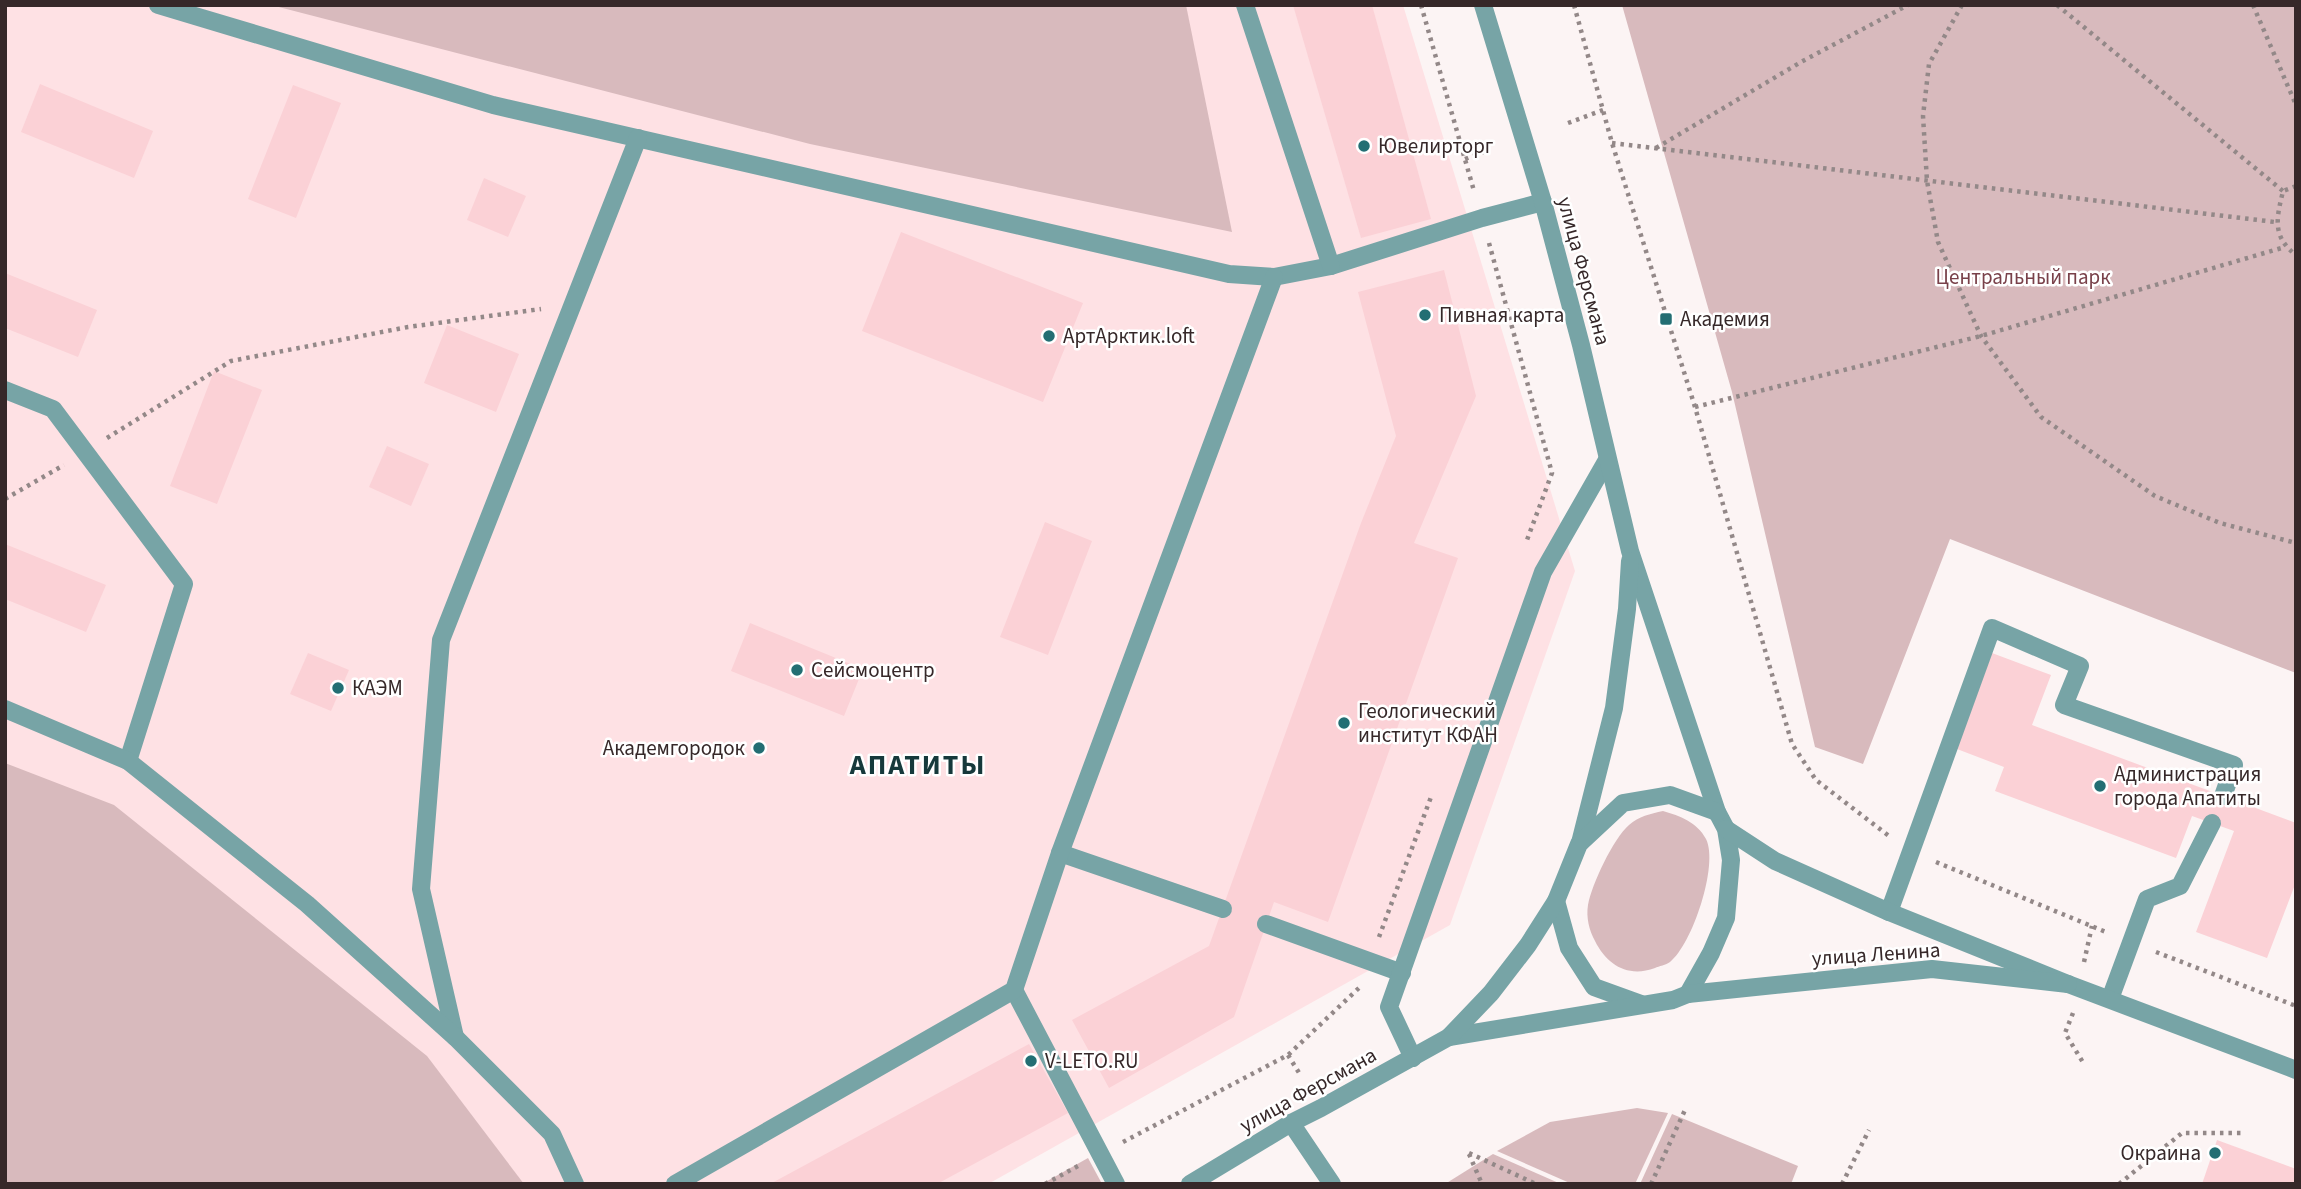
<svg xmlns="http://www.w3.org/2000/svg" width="2301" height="1189" font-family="'Source Sans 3',sans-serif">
  <rect width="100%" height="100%" fill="#fcf4f4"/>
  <!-- built -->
  <path fill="#fee1e4" d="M5 5H1403L1575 571 1450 925 988 1184H5Z"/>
  <!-- green -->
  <g fill="#d8babd">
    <path d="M271 5H1186L1232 232 810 144Z"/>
    <path d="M1622 5H2296V673L1950 539 1863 764 1815 747 1732 392Z"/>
    <path d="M5 763 114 805 427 1056 524 1184H5Z"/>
    <path d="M1663 811C1680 816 1697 822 1706 839 1719 865 1692 945 1670 962 1666 965 1659 966 1655 968 1628 978 1607 965 1595 941 1589 930 1586 917 1588 905 1592 884 1613 839 1629 825 1639 816 1650 814 1663 811Z"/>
    <path d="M1637 1108 1668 1113 1635 1184H1572L1497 1151 1550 1122Z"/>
    <path d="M1672 1114 1798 1166 1791 1184H1640Z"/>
    <path d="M1493 1154 1561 1184H1445Z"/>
    <path d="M1088 1158 1101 1182 1098 1184H1042Z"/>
  </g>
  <!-- building -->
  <g fill="#fbd1d6">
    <path d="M1293 5H1372L1431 219 1361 238Z"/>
    <path d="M40 84 153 131 134 178 21 132Z"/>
    <path d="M293 85 341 103 296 218 248 199Z"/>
    <path d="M484 178 526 196 508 237 467 220Z"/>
    <path d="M901 232 1083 303 1043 402 862 331Z"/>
    <path d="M1444 270 1476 396 1414 543 1458 558 1328 922 1274 902 1234 1017 1109 1088 1072 1020 1209 946 1361 523 1396 436 1358 292Z"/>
    <path d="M5 273 97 310 78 357 5 328Z"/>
    <path d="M447 325 519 354 496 412 424 383Z"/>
    <path d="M214 371 262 390 217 504 170 486Z"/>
    <path d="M387 446 429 464 411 506 369 487Z"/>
    <path d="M1045 522 1092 541 1048 655 1000 637Z"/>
    <path d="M5 544 106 585 86 632 5 599Z"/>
    <path d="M750 623 863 669 844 716 731 671Z"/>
    <path d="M308 653 349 670 331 711 290 694Z"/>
    <path d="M1992 653 2051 675 2032 725 2296 823V882L2267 958 2196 932 2234 831 2192 816 2176 858 1995 791 2004 767 1957 749Z"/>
    <path d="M1029 1044 1068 1113 937 1184H770Z"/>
    <path d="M2217 1140 2296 1169V1184H2202Z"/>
  </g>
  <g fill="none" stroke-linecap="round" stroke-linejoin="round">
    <!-- path -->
    <g stroke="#938888" stroke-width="4.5" stroke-dasharray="3.5 5" stroke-linecap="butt">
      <path d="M1421 5 1474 191"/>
      <path d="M1574 5 1612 143 1695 407 1792 744 1816 780 1889 836"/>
      <path d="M1962 5 1929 64 1923 116 1927 181 1938 242 1981 336 2041 417 2155 496 2220 523 2296 543"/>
      <path d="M2057 5 2283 191"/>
      <path d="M2253 5 2296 105"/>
      <path d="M1568 123 1603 110"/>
      <path d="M1612 143 2275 222"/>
      <path d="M1656 148 1801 62 1908 5"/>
      <path d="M1465 159 1486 151"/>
      <path d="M2296 186 2283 191C2277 217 2271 236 2296 255"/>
      <path d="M1489 243 1552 473 1527 540"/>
      <path d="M1695 407 1981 336 2285 247"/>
      <path d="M107 438 231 361 408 327 541 309"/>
      <path d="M5 499 64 465"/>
      <path d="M1936 862 2106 932"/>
      <path d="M1379 937 1431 797"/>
      <path d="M2156 952 2296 1006"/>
      <path d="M2084 962 2092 926"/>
      <path d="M2073 1013 2065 1033 2084 1064"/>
      <path d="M1288 1055 1301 1076"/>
      <path d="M1123 1142 1288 1055 1360 987"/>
      <path d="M1469 1153 1536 1184"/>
      <path d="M1469 1154 1482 1184"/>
      <path d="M1045 1184 1078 1166"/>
      <path d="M1651 1184 1685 1110"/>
      <path d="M1842 1184 1869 1130"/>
      <path d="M2119 1184 2182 1133H2243"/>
    </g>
    <!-- service -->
    <g stroke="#77a4a6" stroke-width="18">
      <path d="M158 5 493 105 1229 274 1274 277 1331 266 1482 218 1543 202"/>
      <path d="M1245 5 1331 266"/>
      <path d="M5 390 53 409 184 584 128 761"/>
      <path d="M1060 853 1223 909"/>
      <path d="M1889 912 1992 628 2080 666 2064 705 2234 765 2223 796"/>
      <path d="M1266 924 1402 973"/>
      <path d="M1014 990 1116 1184"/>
      <path d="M2110 999 2147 899 2180 886 2212 823"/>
      <path d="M455 1037 421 889 441 640 638 138"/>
      <path d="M1413 1058 1389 1007 1543 572 1607 460"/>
      <path d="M1291 1123 1332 1184"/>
      <path d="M675 1184 1014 990 1060 853 1274 277"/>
    </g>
    <!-- minor -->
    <path stroke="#77a4a6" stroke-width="18" d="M5 709 128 761 307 904 455 1037 552 1134 575 1184"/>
    <!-- tertiary -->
    <g stroke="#77a4a6" stroke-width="18">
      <path d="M1483 5 1543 202 1581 345 1630 551 1717 812 1726 829 1731 860 1726 918 1711 953 1688 994"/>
      <path d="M1726 829 1775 861 1889 912 2068 984 2296 1070"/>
      <path d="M1580 843 1614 708 1627 609 1630 561"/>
      <path d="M1556 901 1569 948 1594 987 1641 1004"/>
      <path d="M1449 1037 1673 1000 1688 994 1932 969 2068 984"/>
      <path d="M1190 1184 1291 1123 1321 1108 1449 1037 1491 993 1528 945 1556 901 1579 844 1623 803 1670 795 1717 812"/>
    </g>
  </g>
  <!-- markers -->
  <g fill="#236e73" stroke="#fff" stroke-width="2.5">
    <circle cx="1364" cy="146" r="7"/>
    <circle cx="1425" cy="315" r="7"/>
    <rect x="1659" y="312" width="14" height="14" rx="3.5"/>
    <circle cx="1049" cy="336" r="7"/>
    <circle cx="797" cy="670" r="7"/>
    <circle cx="338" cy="688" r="7"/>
    <circle cx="1344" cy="723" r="7"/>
    <circle cx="759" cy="748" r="7"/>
    <circle cx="2100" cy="786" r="7"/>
    <circle cx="1031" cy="1061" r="7"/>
    <circle cx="2215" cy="1153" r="7"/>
  </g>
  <g text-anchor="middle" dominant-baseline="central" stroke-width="5" stroke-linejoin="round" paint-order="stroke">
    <!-- poi labels -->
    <g font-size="21" fill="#362829" stroke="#fff" text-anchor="start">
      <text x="1378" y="146">Ювелирторг</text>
      <text x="1439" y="315">Пивная карта</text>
      <text x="1680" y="319">Академия</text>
      <text x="1063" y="336">АртАрктик.loft</text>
      <text x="811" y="670">Сейсмоцентр</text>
      <text x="352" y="688">КАЭМ</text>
      <text x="1358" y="711">Геологический<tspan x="1358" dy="24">институт КФАН</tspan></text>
      <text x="745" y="748" text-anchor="end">Академгородок</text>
      <text x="2114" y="774">Администрация<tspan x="2114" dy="24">города Апатиты</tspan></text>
      <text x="1045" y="1061">V-LETO.RU</text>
      <text x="2201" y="1153" text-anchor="end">Окраина</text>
    </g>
    <!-- street labels -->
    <g font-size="21" fill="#362829" stroke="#fff">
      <text transform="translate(1584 271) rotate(75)">улица Ферсмана</text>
      <text transform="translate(1876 954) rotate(-4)">улица Ленина</text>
      <text transform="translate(1308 1090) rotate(-29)">улица Ферсмана</text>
    </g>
    <!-- park labels -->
    <g font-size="21" fill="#79414a" stroke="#fff">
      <text x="2023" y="277">Центральный парк</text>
    </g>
    <!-- district labels -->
    <g font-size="28" font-weight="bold" letter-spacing="2" fill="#16393b" stroke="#fff">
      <text x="918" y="765">АПАТИТЫ</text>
    </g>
  </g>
  <!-- border -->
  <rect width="2301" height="1189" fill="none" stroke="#362829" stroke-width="14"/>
</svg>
